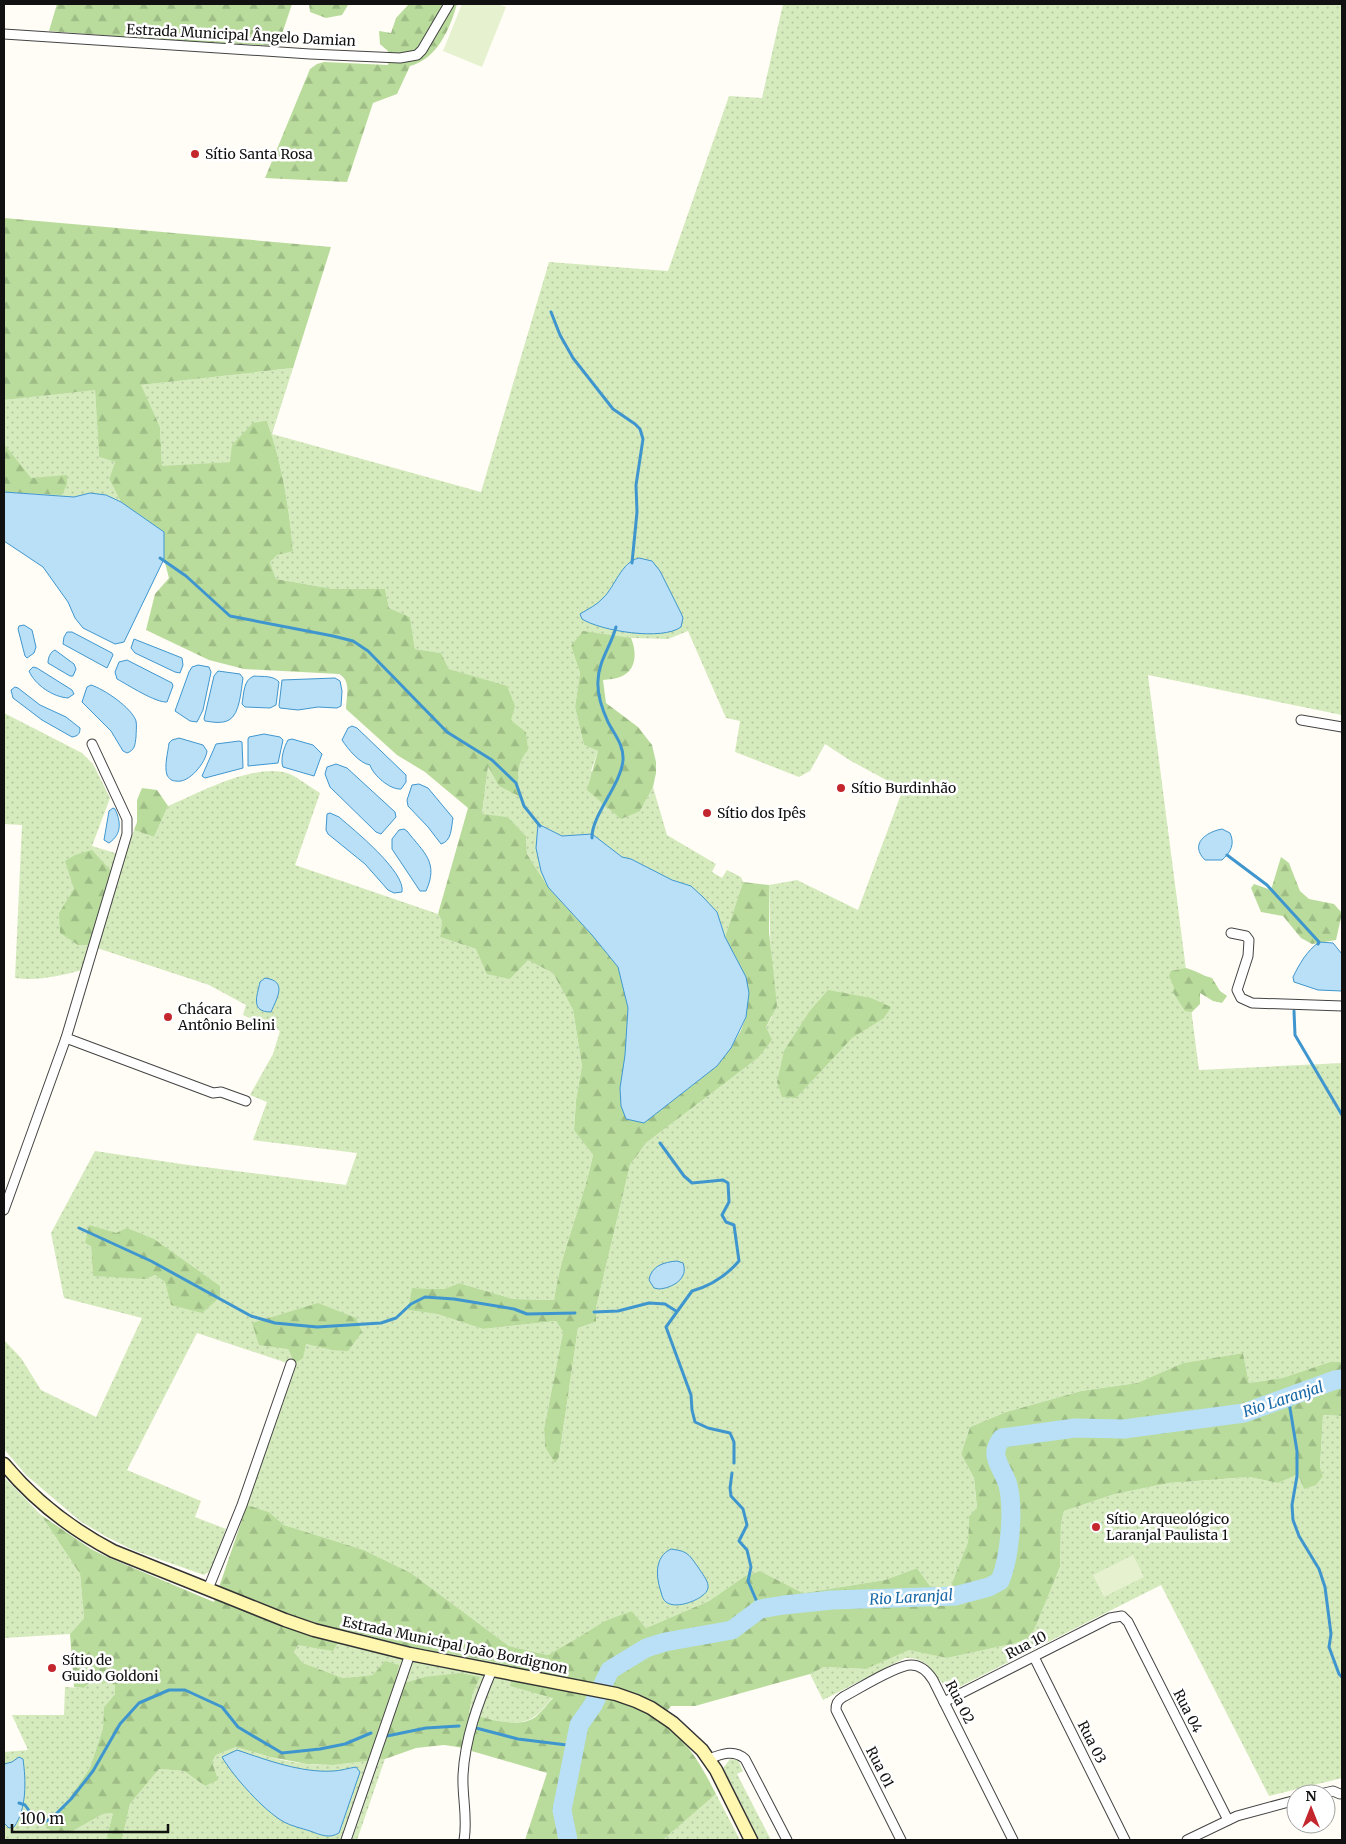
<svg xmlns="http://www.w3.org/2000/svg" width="1346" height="1844" font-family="Merriweather,serif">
  <defs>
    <pattern id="grass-dots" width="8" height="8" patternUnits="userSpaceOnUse" patternTransform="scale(1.25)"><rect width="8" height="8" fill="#d5ebbd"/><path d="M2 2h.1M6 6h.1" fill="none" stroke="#b6c8a1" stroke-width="1.8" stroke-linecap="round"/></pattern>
    <pattern id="forest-firs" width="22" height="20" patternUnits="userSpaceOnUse" patternTransform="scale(1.25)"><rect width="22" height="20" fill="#b9dc9c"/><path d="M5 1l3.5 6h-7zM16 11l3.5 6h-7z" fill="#9ebc85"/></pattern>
  </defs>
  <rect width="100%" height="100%" fill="#fffdf5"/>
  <!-- grass -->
  <g fill="url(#grass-dots)" fill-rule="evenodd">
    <path d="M783 4H1342V715L1148 675 1199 1070 1342 1063V1362H1330L1282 1378 1249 1383 1243 1353 1183 1363 1137 1383 1081 1391 1006 1412 970 1427 961 1454 974 1478 977 1509 969 1516 968 1542 950 1588 930 1586 917 1568 885 1580 803 1593 760 1571 745 1576 709 1601 646 1628 632 1611 548 1655 509 1646 411 1573 364 1550 284 1525 269 1512 247 1505 296 1366 197 1333 127 1470 201 1501 195 1517 226 1529 210 1571 204 1575 133 1550 105 1536 80 1521 26 1475 4 1449V1340L21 1358 41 1390 96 1417 142 1318 64 1298 51 1233 95 1151 188 1165 346 1185 357 1153 253 1140 267 1102 250 1095 273 1054 280 1031 243 1015 246 1005 209 985 97 948 125 857 134 830 154 837 168 806C199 793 257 761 290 774 300 779 310 787 320 793L295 865 438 914 442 921 440 937 476 949 510 979 528 959 553 973 573 1010 582 1066 576 1100 574 1129 593 1155C583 1204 561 1250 554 1300L513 1299 459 1283 444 1289 413 1288 409 1310 437 1314 483 1329 556 1321 563 1332 544 1429 545 1447 555 1462 559 1457 578 1328 596 1322V1308L630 1165 646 1143 758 1058 771 1040 766 1027 772 1017 769 885 797 880 858 910 903 789 851 761 825 744 810 771 799 777 735 752 740 721 726 718 688 631 668 639 631 638 571 646 580 673 575 707 584 745 598 751 591 771 640 811 653 787 667 835 716 864 712 872 722 878 727 870 741 877 743 882 725 937 721 923 691 886 672 880 631 859 622 857 592 834 562 836 538 824 541 871 548 887 527 854 526 836 508 817 482 815 488 765 519 795 517 772 526 732 511 720 507 687 449 669 441 653 415 649 410 617 389 608 385 589H334L276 579 270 562 276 555 293 550C289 506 282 463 267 421L230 462 162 467 160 427 140 385 293 368 272 434 481 492 549 262 668 271 729 96 762 98ZM91 1246 220 1297 165 1282 155 1275 93 1276ZM356 1318 331 1350 306 1344 293 1360 288 1349Z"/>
    <path d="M95 389 99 457 115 462 109 479 121 502 106 495 90 493 74 497 4 492V400Z"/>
    <path d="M4 713 82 753 93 764 110 798 92 846 118 854 82 970C59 976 39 981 15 978L22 825 4 824Z"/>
    <path d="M1323 1415 1342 1416V1778L1269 1796 1161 1585 957 1688C933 1689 937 1656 905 1658L823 1700 810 1674 824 1667 866 1669 909 1649 947 1658 1016 1643 1026 1638 1034 1629 1060 1567 1061 1522 1064 1511 1115 1494 1169 1483 1249 1477 1278 1483 1298 1473 1323 1476 1320 1467Z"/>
    <path d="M4 1477 41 1515 80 1574 84 1618 70 1634 4 1638Z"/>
    <path d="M345 1630 412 1647 500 1663 516 1668 511 1686 553 1697C547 1704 541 1712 534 1717 520 1728 485 1719 469 1714L473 1693 479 1677H424L407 1682 396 1678 373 1675 343 1678 303 1663 294 1652 298 1645Z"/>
    <path d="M92 1681 115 1685V1694L104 1707 103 1728 90 1769 57 1817 71 1832 103 1814 113 1813 106 1840H4V1752L28 1750 12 1715H64L65 1687 84 1688Z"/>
    <path d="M236 1747C259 1754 284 1762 308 1764 333 1767 360 1761 385 1759L357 1840H122L130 1804 159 1769 184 1771 205 1786 212 1762 216 1755Z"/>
    <path d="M730 1759 738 1760 743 1771 737 1774 771 1840H759L723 1768Z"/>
    <path d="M716 1794 740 1840H663Z"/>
  </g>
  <!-- forest -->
  <g fill="url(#forest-firs)" fill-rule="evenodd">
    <path d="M57 4H292L278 46 165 40 49 31Z"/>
    <path d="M309 4H348V5L342 15 326 18 310 12Z"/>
    <path d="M409 4H457C450 29 437 59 410 66L397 94 373 103 347 182 265 178 310 69 317 64 324 62 388 65V51L380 44 379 31 391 33 396 18Z"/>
    <path d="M4 218 331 247 293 368 141 385 160 427 162 466 230 462 232 445 253 423 267 421C282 463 289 506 293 551L277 555 270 562 276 579 334 589H385L389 608 410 617 415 649 441 653 449 669 507 686 515 706 511 720 526 732 528 750C515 765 518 777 519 796L499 786 488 766 482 814 508 817 526 836 527 854 548 887 592 935 618 967 628 1008 625 1055 620 1088 621 1106 644 1123 717 1066 731 1048 741 1030 746 1017V977L725 937 743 882 769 885V932L777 1006 766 1027 772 1040 758 1058 646 1143 630 1165 596 1308V1322L578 1328 559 1457 555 1463 545 1447 544 1429 563 1332 556 1321 483 1329 437 1314 408 1310 412 1288 444 1289 459 1283 513 1299 554 1300C561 1250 583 1204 593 1155L574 1130 576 1100 582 1066 573 1010 553 973 528 960 510 979 487 974 476 949 440 937 442 921 438 914 468 808 425 772 397 755 346 709C346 697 352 681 339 674L244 669 209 660 146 630 155 594 169 578 164 559V532L121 502 109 479 115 462 99 457 95 390 4 400Z"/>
    <path d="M4 444 31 478 67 475V484L62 495 4 492Z"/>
    <path d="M583 631 631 638C637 652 637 671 620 677 615 679 609 679 603 680L606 703 638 727 652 745 656 762V773L653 787 640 811 621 819 587 790 598 751 584 745 575 707 580 673 571 646Z"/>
    <path d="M142 788 157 790 168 806 154 837 134 830 137 822V800Z"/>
    <path d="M92 850 112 872 89 945H78L60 933 59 913 74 889 65 861 75 855Z"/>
    <path d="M1281 857 1289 863 1300 891 1309 899 1334 904 1342 913 1336 940 1312 944 1301 938 1283 916 1261 912 1251 888 1254 884 1271 890Z"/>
    <path d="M1186 968C1195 970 1203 976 1212 978L1220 991 1227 996 1222 1003 1213 1001 1200 993V1004L1192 1012 1185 1011 1173 992 1174 987 1169 976 1171 971Z"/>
    <path d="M828 990 871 998 891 1007 884 1018 852 1038 796 1098 782 1097 777 1082 784 1051 809 1012Z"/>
    <path d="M89 1225 116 1233 127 1228 154 1239 220 1286V1297L202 1313 171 1305 165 1282 155 1275 145 1279 93 1276 91 1246 85 1243Z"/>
    <path d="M318 1303 356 1318 362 1332 348 1351 331 1350 306 1344 303 1358 297 1362 293 1360 288 1349 259 1345 252 1323Z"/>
    <path d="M1243 1353 1249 1383 1282 1378 1330 1362H1342V1416L1323 1415 1320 1467 1323 1476 1316 1485 1304 1489 1298 1474 1278 1483 1249 1477 1169 1483 1115 1494 1064 1511 1061 1522 1060 1567 1034 1630 1027 1638 1016 1643 947 1658 909 1650 866 1669 824 1667 810 1674 695 1706H671L660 1721C690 1745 699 1761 716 1794L663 1840H525L547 1773 458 1747 444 1745 416 1748 385 1759 333 1765 307 1764 270 1757 236 1747 216 1755 212 1762 218 1780 205 1786 184 1771 159 1769 130 1804 122 1840H106L113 1813 103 1814 71 1832H51L45 1824 57 1817 90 1768 103 1728 104 1707 115 1694V1685L92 1681 84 1688 74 1687 70 1634 84 1618 80 1574 41 1515 91 1549 105 1556 214 1602 247 1505 269 1512 284 1525 364 1550 411 1573 509 1646 548 1655 576 1639 605 1621 632 1611 646 1628 709 1601 745 1576 760 1571 803 1593 885 1580 917 1568 930 1586 950 1588 968 1542 969 1516 977 1508 974 1478 961 1454 970 1427 1006 1412 1081 1391 1137 1383 1183 1363ZM345 1630 412 1647 500 1663 516 1668 510 1686 553 1698C547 1704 541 1713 534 1718 519 1728 485 1719 469 1713L473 1693 480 1677 460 1673 424 1677 407 1682 396 1678 399 1665 385 1661 373 1675 343 1678 303 1663 294 1652 298 1645 333 1651Z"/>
  </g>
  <!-- pitch -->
  <g fill="#e6f2cf">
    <path d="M462 4H498L506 7 482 67 443 51Z"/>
    <path d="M1133 1555 1144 1577 1104 1597 1093 1575Z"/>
  </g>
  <!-- water -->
  <g fill="#b9e0f7" stroke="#3f96cf">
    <path d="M4 492 74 497 90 493 106 495 121 502 164 532V559L124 642 115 644 83 628 75 618 68 602 43 567 4 541Z"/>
    <path d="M639 558 652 561 660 571 681 613 683 618 681 627C662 641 601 631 582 619L580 614C588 609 597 605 603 598 615 587 621 562 639 558Z"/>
    <path d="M24 625 32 630 36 647 34 653 27 658 25 656 18 629 19 626Z"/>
    <path d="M67 632H72L112 653 113 655 107 668 63 644 64 637Z"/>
    <path d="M134 639 182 658 183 665 180 673 175 672 135 653 131 648Z"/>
    <path d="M55 650 74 664 76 669 73 676H70L48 663C48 658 50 652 55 650Z"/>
    <path d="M127 660 172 683 173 686 167 702C156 703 128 685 117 679L115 672 119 662Z"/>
    <path d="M198 665 209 667 211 672 203 710 197 722 190 721 175 711 189 672 192 667Z"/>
    <path d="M33 667 37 668 72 690 74 694 68 698C53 697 35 685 29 671Z"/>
    <path d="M218 671 240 674 243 678C241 690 240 714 229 720 222 724 212 722 205 721L204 719 214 676Z"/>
    <path d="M254 676C263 677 273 675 279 682L276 705 270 708 245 707 242 704C244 694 243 680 254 676Z"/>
    <path d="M335 678 340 681 342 691 341 706 337 708 318 707 298 710 280 708 279 706 282 680Z"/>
    <path d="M91 685C104 689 132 708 136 721 137 726 136 733 136 737 135 745 135 750 127 753L123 751 111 731 82 702 87 687Z"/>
    <path d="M15 687 18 688 40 705 66 717 80 728C80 734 78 736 72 737L42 720 13 698 11 690Z"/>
    <path d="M352 726 357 728 406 775V782L401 789C390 790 373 775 370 765 359 763 348 749 342 740L348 728Z"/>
    <path d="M264 734 280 737 283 740 278 763 248 766V739L249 737Z"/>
    <path d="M179 738 203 745 207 751C206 762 189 784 176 781 172 781 169 779 167 775 164 766 168 752 169 743L172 740Z"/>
    <path d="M292 739 313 745 322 754 314 776 283 767C280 760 284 747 288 740Z"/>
    <path d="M239 741 242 742 243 768 205 778 202 776 216 744Z"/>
    <path d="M336 764 347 768 395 812 396 817 381 834 376 832 330 787 325 774 327 767Z"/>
    <path d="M419 784 428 788 453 818C451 828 452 841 441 844L428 827 408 806 407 800 412 785Z"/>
    <path d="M113 808 115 809C121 822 122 834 109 843L104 840 109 811Z"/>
    <path d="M330 813 339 817C354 830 406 872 402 892L394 893 388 890 365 864 328 834 326 830 327 814Z"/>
    <path d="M538 824 562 836 592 834 622 857 631 859 672 880 691 886 703 897 717 912 725 937 746 977 749 993 746 1017 731 1048 717 1066 644 1123 626 1119 621 1106 620 1088 625 1055 628 1008 618 967 592 935 548 887 541 871 536 848Z"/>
    <path d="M404 829 407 831C424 853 439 862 426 891H420L392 849V839L399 830Z"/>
    <path d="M1222 829 1230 833C1235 844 1231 852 1222 860H1205C1189 844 1206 832 1222 829Z"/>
    <path d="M1319 942 1333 943 1342 954V991L1318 990 1294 982 1293 977C1300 963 1306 952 1319 942Z"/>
    <path d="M265 978C288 981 277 998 271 1012 250 1012 257 996 260 982Z"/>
    <path d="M677 1261 683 1263C689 1279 672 1288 659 1289L654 1288 649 1280C651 1266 664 1262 677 1261Z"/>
    <path d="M671 1549C676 1550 681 1550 686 1553 691 1556 694 1562 698 1567 704 1577 715 1587 702 1596 694 1602 675 1609 666 1602 663 1600 662 1596 661 1592 656 1577 654 1557 671 1549Z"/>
    <path d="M237 1750C267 1760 301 1773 333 1771 340 1771 349 1768 356 1767L360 1772 339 1833C329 1839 321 1835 310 1831 301 1828 291 1826 284 1822 264 1811 233 1776 222 1757Z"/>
    <path d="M19 1757 23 1759C26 1780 27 1809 14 1827L9 1828 4 1823V1764L12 1762Z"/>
  </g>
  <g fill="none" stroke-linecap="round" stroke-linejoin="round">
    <!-- stream -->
    <g stroke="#3f96cf" stroke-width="3">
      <path d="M551 312 560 335 573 358 613 409 635 424 640 429 643 439 636 485 637 512 632 563"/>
      <path d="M160 558 186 576 230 616 333 636 353 641 368 651 447 732 492 760 516 783 524 806 540 826"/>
      <path d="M592 838C591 816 621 785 623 760 624 745 614 734 608 722 602 709 597 695 598 681 598 662 611 646 616 627"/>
      <path d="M1227 855 1267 885 1319 942 1318 944"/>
      <path d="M1294 1011 1295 1035 1342 1115"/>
      <path d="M660 1143 684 1176 692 1183 723 1180 728 1183 729 1202 722 1215 726 1222 734 1225 739 1261C727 1275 710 1286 692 1291L666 1327 691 1395 692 1410 695 1422 708 1428 730 1433 734 1442V1463"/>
      <path d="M79 1228 151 1261 251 1316 275 1323 317 1327 381 1323 396 1318 411 1304 425 1297 454 1299 514 1309 527 1314 575 1313"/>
      <path d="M594 1312 618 1311 649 1303 665 1304 676 1311"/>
      <path d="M1288 1396 1297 1451V1476L1292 1505 1293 1520 1299 1536 1319 1569 1325 1587 1331 1634 1329 1647 1339 1674 1342 1677"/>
      <path d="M732 1473 730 1488 731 1496 743 1509 747 1525 739 1541 747 1550 751 1567 748 1581 760 1609"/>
      <path d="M476 1728 518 1739 575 1746"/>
      <path d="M387 1736 426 1728 459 1726"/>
      <path d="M19 1803 25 1805 35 1819 44 1822 51 1819 71 1799 93 1771 120 1724 139 1703 169 1690H185L222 1707 238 1727 282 1753 320 1749 345 1744 371 1733"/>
    </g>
    <!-- river -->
    <path stroke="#b9e0f7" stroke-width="19" d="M568 1840 562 1810 579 1725 593 1705 610 1670 646 1648 665 1642 732 1630 760 1609 784 1605 832 1600 955 1596 989 1587 1000 1581C1010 1557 1014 1510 1008 1485 1005 1475 998 1466 996 1456 995 1449 998 1443 1002 1438L1075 1428 1124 1429 1244 1413 1335 1380 1342 1379"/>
    <!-- street casing -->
    <g stroke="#444" stroke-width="11">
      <g id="street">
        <path d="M4 34 310 54 400 58 417 55 422 50 449 4"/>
        <path d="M1301 720 1342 727"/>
        <path d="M1231 933 1246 936 1249 940 1248 956 1237 990 1241 998 1252 1003 1342 1006"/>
        <path d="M66 1038 213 1093 221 1092 246 1101"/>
        <path d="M4 1210 66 1038 127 834V819L92 744"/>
        <path d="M208 1589 242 1505 291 1364"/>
        <path d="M1034 1657 1125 1840"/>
        <path d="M944 1702 1110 1618 1122 1616 1128 1622 1228 1820"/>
        <path d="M709 1759C721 1754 734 1749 745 1759L787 1840"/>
        <path d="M1320 1794 1333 1791 1340 1794"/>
        <path d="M346 1840 410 1654"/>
        <path d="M464 1840C468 1818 462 1797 463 1775 465 1738 478 1703 492 1670"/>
        <path d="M901 1840 836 1710C836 1704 837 1701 843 1697 857 1690 896 1665 911 1665 921 1665 928 1672 933 1680L1013 1840"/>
        <path d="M1187 1840 1237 1816 1296 1800"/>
      </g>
    </g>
    <!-- secondary casing -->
    <g stroke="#333" stroke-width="15">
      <path id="secondary" d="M4 1464C34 1500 71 1529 113 1551L285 1620 314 1630 410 1654 616 1694 636 1701 651 1708 673 1723 702 1750 716 1770 751 1840"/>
    </g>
    <!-- street -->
    <use href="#street" stroke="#fff" stroke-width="9"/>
    <!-- secondary -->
    <use href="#secondary" stroke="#fff6b0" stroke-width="12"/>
  </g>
  <!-- markers -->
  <g fill="#c4262e" stroke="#fff" stroke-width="2">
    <circle cx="195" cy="154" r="5"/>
    <circle cx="841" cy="788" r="5"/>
    <circle cx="707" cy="813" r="5"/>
    <circle cx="168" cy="1017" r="5"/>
    <circle cx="1096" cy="1527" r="5"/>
    <circle cx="52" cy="1668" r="5"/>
  </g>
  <g text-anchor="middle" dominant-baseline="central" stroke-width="5" stroke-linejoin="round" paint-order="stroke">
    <!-- street labels -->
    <g font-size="14" fill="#111" stroke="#fff">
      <text transform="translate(241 35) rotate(3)">Estrada Municipal Ângelo Damian</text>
      <text transform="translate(455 1645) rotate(12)">Estrada Municipal João Bordignon</text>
      <text transform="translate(1026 1645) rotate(-27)">Rua 10</text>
      <text transform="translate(960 1702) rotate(63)">Rua 02</text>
      <text transform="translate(1188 1711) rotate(63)">Rua 04</text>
      <text transform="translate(1092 1742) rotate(63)">Rua 03</text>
      <text transform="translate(880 1767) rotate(63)">Rua 01</text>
    </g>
    <!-- poi labels -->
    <g font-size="14" fill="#111" stroke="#fff" text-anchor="start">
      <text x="205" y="154">Sítio Santa Rosa</text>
      <text x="851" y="788">Sítio Burdinhão</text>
      <text x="717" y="813">Sítio dos Ipês</text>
      <text x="178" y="1009">Chácara<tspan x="178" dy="16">Antônio Belini</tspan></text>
      <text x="1106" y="1519">Sítio Arqueológico<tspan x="1106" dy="16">Laranjal Paulista 1</tspan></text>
      <text x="62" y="1660">Sítio de<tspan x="62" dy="16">Guido Goldoni</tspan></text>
    </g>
    <!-- water labels -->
    <g font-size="15" font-style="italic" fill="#1768a6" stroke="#fff">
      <text transform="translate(1283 1399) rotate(-18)">Rio Laranjal</text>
      <text transform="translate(911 1597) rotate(-3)">Rio Laranjal</text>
    </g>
  </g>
  <!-- border -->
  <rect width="1346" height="1844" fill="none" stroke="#111111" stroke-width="10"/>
  <!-- north arrow -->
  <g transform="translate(1311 1809)"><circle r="24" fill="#ffffff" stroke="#a0a0a0"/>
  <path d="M0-4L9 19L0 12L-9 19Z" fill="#c4262e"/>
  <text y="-8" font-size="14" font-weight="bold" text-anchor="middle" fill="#111111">N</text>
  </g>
  <!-- scale -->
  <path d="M12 1824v8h156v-8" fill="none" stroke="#111111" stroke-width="2.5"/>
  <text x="20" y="1824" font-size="15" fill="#111111" stroke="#ffffff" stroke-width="4" paint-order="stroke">100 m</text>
</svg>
